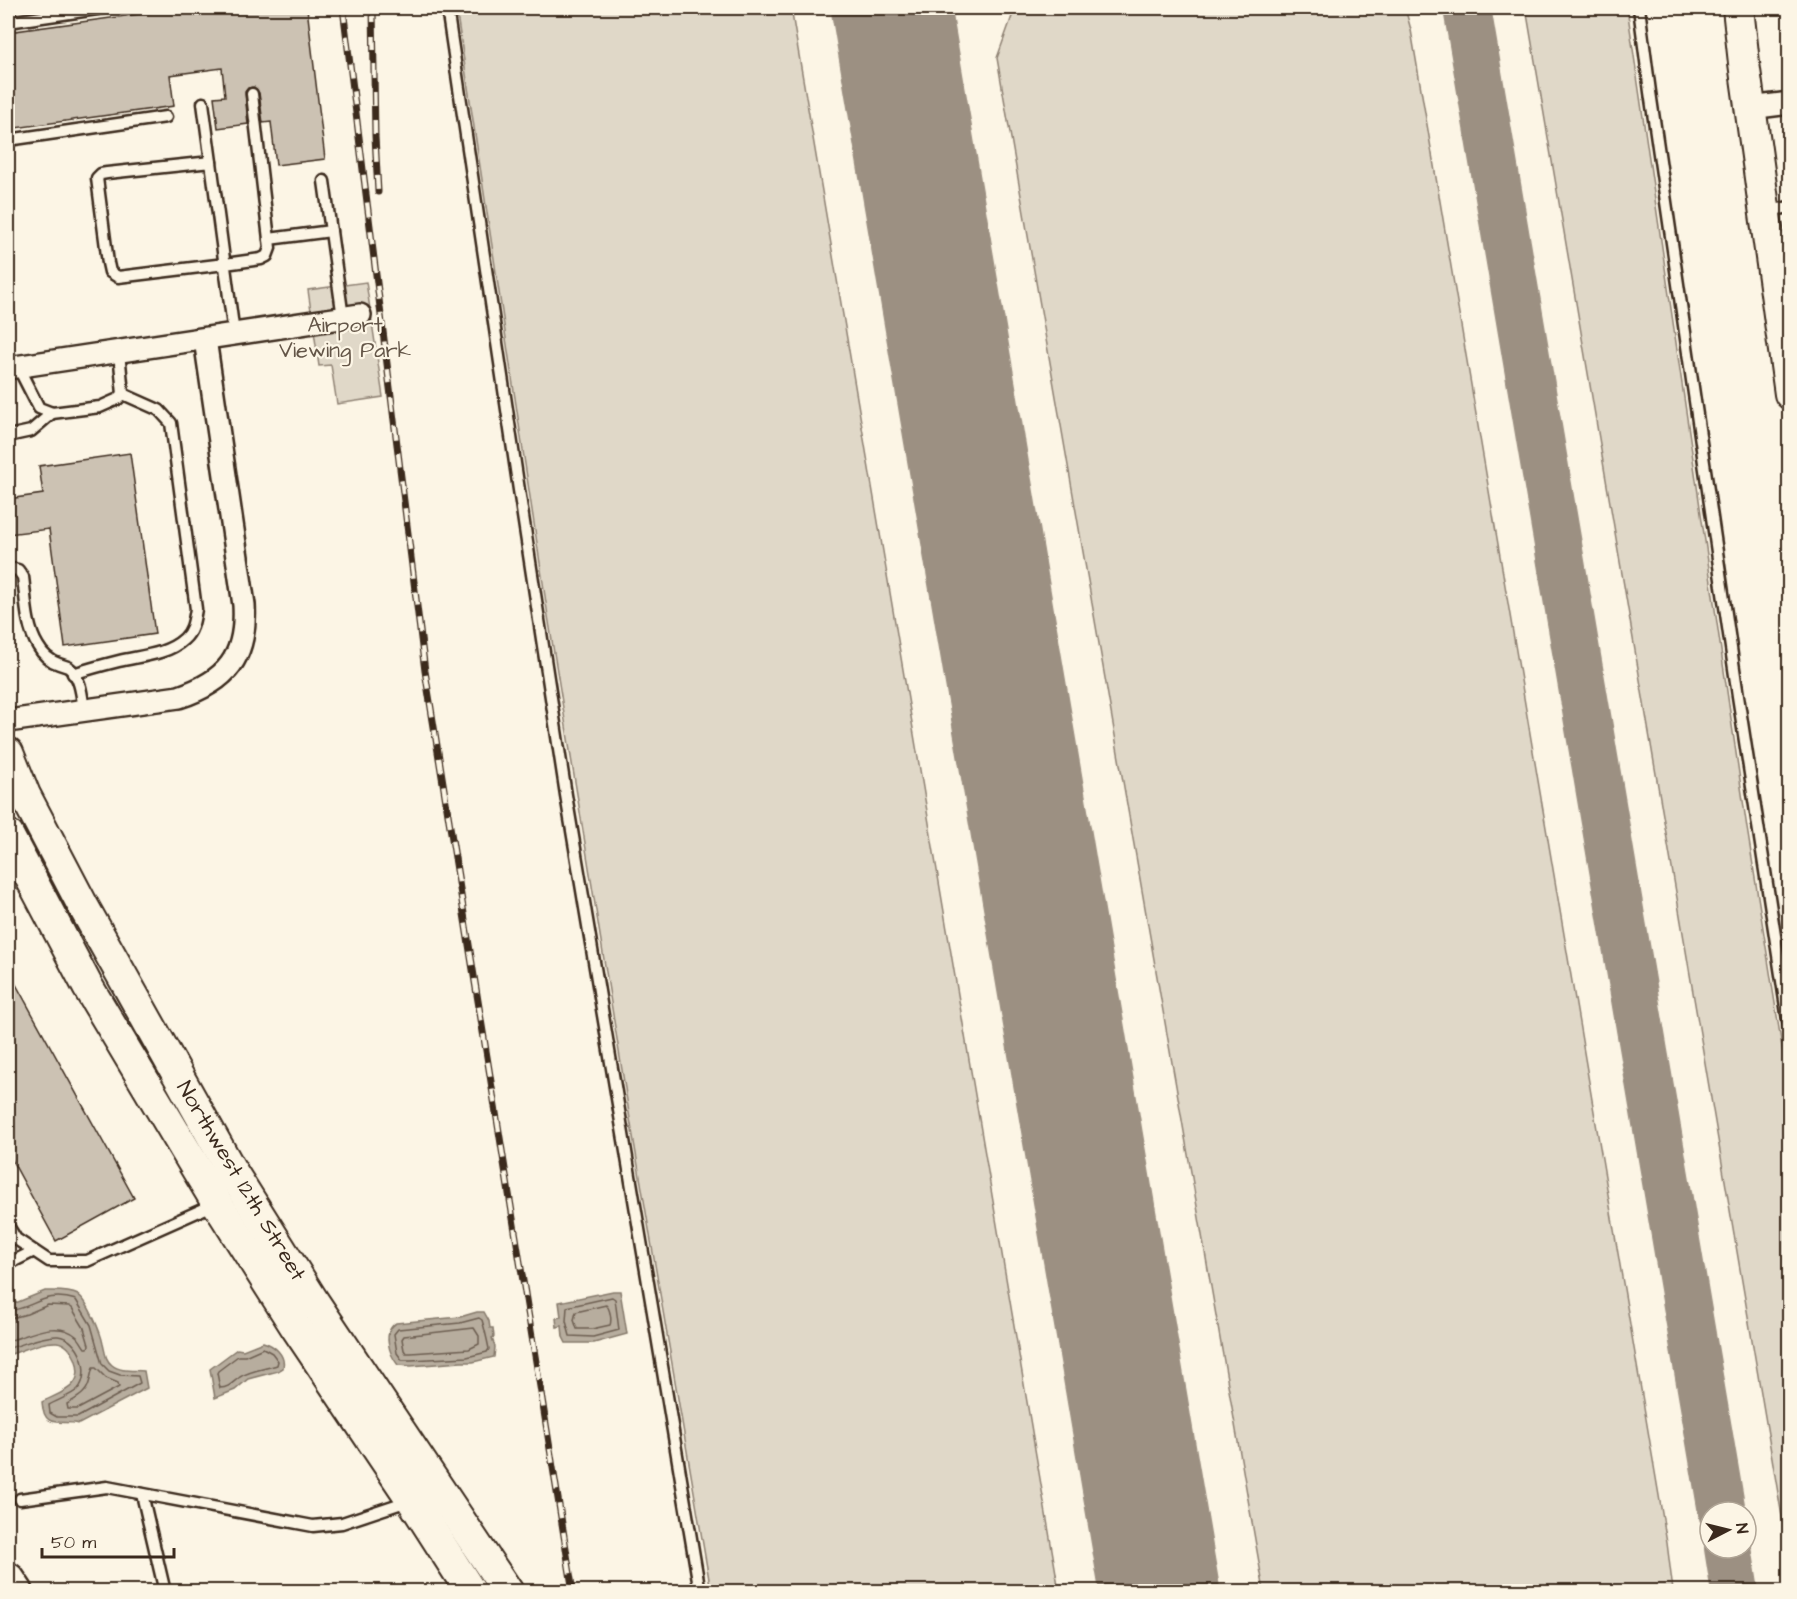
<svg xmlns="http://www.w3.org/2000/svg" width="1797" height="1599" font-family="'Architects Daughter',sans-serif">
  <rect width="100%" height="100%" fill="#fcf5e5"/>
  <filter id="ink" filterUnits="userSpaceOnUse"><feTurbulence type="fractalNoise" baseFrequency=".0167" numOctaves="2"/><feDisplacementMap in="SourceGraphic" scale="12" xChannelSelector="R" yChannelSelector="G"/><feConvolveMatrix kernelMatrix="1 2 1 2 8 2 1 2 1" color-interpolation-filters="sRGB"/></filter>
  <g filter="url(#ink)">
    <!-- green -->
    <g fill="#e0d8c8" stroke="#8e8173" stroke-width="1.5">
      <path d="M456 8H791L1059 1591H711L629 1113 548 616Z"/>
      <path d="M1015 8H1405L1411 30 1667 1543 1673 1591H1264L997 58Z"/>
      <path d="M1526 8H1627L1747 828 1789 1091V1558Z"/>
      <path d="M366 282 383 397 337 404 331 365 319 366 308 290Z"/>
    </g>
    <!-- water -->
    <g fill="#b7ad9e" stroke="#85796b" stroke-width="1.5">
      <path d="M45 1291C55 1291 69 1290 78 1295 87 1299 101 1333 103 1344 105 1351 105 1360 112 1365 120 1372 134 1370 144 1371L147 1388 79 1424C61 1419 44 1431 42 1402 51 1397 68 1392 74 1383 84 1371 73 1344 57 1342 41 1341 23 1351 8 1355V1306Z"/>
      <path d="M613 1291H620L627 1334 594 1343H566L563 1337 562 1326 557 1327 556 1318 561 1317 559 1302Z"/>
      <path d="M477 1312H484L489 1321 490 1328H493L494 1337 492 1338 495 1347 494 1357 473 1362H461L411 1366 398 1365C389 1354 382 1332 396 1323L460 1317Z"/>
      <path d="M263 1342C274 1345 286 1355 283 1368L278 1371 248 1379 235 1390 215 1398 210 1369 237 1349 243 1350Z"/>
    </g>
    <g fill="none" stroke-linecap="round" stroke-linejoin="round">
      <!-- shore -->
      <g stroke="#6d5e51" stroke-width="1.5">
        <path d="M612 1297 615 1299 619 1330 593 1337 570 1336 566 1321 567 1307Z"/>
        <path d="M606 1305C610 1308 612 1320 610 1325L592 1329H577L574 1320 576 1312Z"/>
        <path d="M8 1311C35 1308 44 1290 76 1300L91 1325 102 1364 109 1371 120 1375 138 1376 140 1383 78 1417H57L50 1413 49 1405C57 1400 71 1396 78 1389 92 1373 79 1338 58 1336 41 1335 24 1345 8 1348"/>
        <path d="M479 1318 482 1320C485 1330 487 1339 489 1349L487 1352 467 1357 411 1360H402L397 1353 394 1334 398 1329 460 1323Z"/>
        <path d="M8 1319 27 1314 48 1305 69 1306 72 1308 84 1328 89 1345 88 1348H85C82 1344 80 1339 76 1336 57 1319 28 1336 8 1341"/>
        <path d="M474 1328 479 1336V1344L469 1349 411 1353H406L404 1350 402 1339 404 1336Z"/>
        <path d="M263 1348 272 1353 278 1361 277 1365C265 1369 251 1370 240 1377 233 1382 229 1388 220 1388L217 1373 218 1371 238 1356H245Z"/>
        <path d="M93 1368H96L106 1378 118 1383 119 1387 78 1409H68L67 1404C77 1398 86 1394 89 1383 91 1377 91 1372 93 1368Z"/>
      </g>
      <!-- taxiway -->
      <g stroke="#9c9082" stroke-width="48">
        <path d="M898 8 900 59"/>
        <path d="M1467 8 1722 1512"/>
        <path d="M1728 1548 1735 1592"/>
      </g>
      <!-- runway -->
      <path stroke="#9c9082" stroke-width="120" d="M891 8 1160 1592"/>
    </g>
    <!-- building -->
    <g fill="#ccc2b3" stroke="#3b2a1e" stroke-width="1.5">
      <path d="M169 8H307L325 159 276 165 271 122 263 123 259 93 254 87 248 88 245 92 248 124 218 128 214 97 225 96 222 68 170 75 174 106 8 129V32L170 10Z"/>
      <path d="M130 453 155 634 65 647 49 529 8 534V499L43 494 39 466Z"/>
      <path d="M8 970 134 1198 56 1241 8 1153Z"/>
    </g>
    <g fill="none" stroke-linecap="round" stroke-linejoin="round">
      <!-- service casing -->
      <g stroke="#3b2a1e" stroke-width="15">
        <g id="service">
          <path d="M447 8 519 490 566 795 700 1592"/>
          <path d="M1639 8 1650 92 1738 696 1790 1033"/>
          <path d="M8 22 104 8"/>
          <path d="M203 103 211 162"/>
          <path d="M8 140 166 117"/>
          <path d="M324 181 343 318"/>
          <path d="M1767 211 1790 207"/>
          <path d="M269 239 331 231"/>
          <path d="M234 334 211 162 107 173 101 174 97 178 108 263 110 272 118 277 225 264 261 259 267 256 270 248 252 94"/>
          <path d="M18 367 39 408 52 413 100 407 118 399 123 394 119 352"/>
          <path d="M8 436 31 431 52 413"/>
          <path d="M8 568 18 570 23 577C26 600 26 627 38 646 43 655 50 661 59 664 62 665 65 666 68 667 81 676 82 697 84 711"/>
          <path d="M73 674C88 669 103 665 119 661 140 656 167 655 184 639 193 631 194 620 196 609L171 423 159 410 123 394"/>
          <path d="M8 1226 16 1239 49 1261H87L215 1204"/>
          <path d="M8 1264 34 1251"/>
          <path d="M142 1494 165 1592"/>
          <path d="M20 1499 107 1487 313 1526 342 1523 411 1500"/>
        </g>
      </g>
      <!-- minor casing -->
      <g stroke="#3b2a1e" stroke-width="26">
        <g id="minor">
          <path d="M1750 108 1790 103"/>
          <path d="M8 368 360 315"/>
          <path d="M8 721 179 697C227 681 247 657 244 605L205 339"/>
        </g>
      </g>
      <!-- secondary casing -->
      <g stroke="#3b2a1e" stroke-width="34">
        <g id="secondary">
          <path d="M1738 8 1744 63 1790 394"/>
          <path d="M8 753 25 795 82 904 231 1170 314 1302 508 1592"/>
          <path d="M8 835 88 987 217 1203 295 1326 412 1500 471 1592"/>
        </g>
      </g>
      <!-- motorway casing -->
      <g stroke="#3b2a1e" stroke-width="38">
        <path id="motorway" d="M8 1580 16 1592"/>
      </g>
      <!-- service -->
      <use href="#service" stroke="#fcf5e5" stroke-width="10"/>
      <!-- minor -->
      <use href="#minor" stroke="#fcf5e5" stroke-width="21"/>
      <!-- secondary -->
      <use href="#secondary" stroke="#fcf5e5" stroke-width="30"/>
      <!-- motorway -->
      <use href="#motorway" stroke="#fcf5e5" stroke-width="33"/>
      <!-- rail casing -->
      <g stroke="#3b2a1e" stroke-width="7">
        <g id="rail">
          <path d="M343 8 425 671 573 1592"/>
          <path d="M373 8 375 136 378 192"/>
        </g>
      </g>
      <!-- rail -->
      <use href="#rail" stroke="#fcf5e5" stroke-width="4.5" stroke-dasharray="14" stroke-linecap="butt"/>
    </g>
  </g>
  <g text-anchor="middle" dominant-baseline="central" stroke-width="4.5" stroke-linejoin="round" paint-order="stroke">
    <!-- park labels -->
    <g font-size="22" fill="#645648" stroke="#fcf5e5">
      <text x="345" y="325">Airport<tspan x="345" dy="25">Viewing Park</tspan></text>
    </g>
    <!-- street labels -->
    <g font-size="22" fill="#3b2a1e" stroke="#fcf5e5">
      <text transform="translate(241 1181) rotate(59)">Northwest 12th Street</text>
    </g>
  </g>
  <!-- margin -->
  <rect width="1797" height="1599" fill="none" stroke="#fcf5e5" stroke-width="30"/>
  <rect x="15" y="15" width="1767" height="1569" fill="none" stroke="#3b2a1e" stroke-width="2" filter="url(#ink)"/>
  <!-- north arrow -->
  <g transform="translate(1728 1530) rotate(83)"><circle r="28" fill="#fcf5e5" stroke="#afa495" stroke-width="1.5"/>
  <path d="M0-4.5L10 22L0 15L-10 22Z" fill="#3b2a1e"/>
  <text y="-9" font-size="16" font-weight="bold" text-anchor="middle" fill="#3b2a1e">N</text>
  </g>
  <!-- scale -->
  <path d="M42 1548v9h132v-9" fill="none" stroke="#3b2a1e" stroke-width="3"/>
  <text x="51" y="1548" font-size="18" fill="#3b2a1e" stroke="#fcf5e5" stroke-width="4.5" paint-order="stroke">50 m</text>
</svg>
